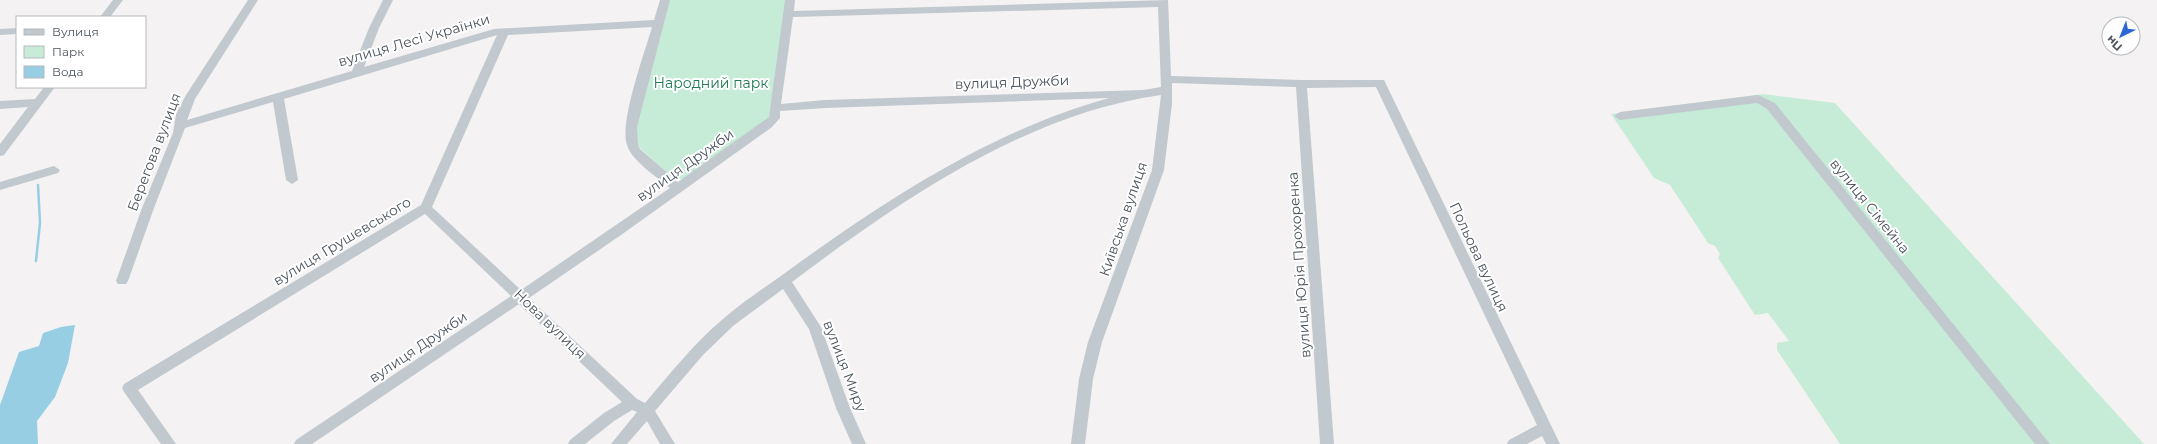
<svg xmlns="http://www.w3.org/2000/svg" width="2157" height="444" font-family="Montserrat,sans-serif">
  <rect width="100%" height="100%" fill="#f4f2f2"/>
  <!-- green -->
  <g fill="#c6ecd8">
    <path d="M668 0H787L769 118 686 178 675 180 641 149 637 144 636 127Z"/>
    <path d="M1763 94 1835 103 2144 444H1840L1777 350V343L1789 341 1768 313 1755 315 1718 258 1720 254 1715 246 1708 243 1670 185 1654 178 1611 114Z"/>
  </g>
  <!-- water -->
  <path fill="#97cee4" d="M75 325 68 363 55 397 37 421 38 444H0V405L19 352 39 346 43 333 61 327Z"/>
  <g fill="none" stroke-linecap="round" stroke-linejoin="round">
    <!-- stream -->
    <path stroke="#97cee4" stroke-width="2.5" d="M36 261 40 223 38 185"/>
    <!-- minor -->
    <g fill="#c1c8ce" fill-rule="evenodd">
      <path d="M113 0H123L110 17H100Z"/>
      <path d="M248 0H258L195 99 187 120 352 71 369 28 383 0H393L379 28 364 67 494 29 654 20 660 0H670L637 127 638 145 640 149 678 182 769 117 785 0H795L794 11 1168 0 1171 76 1301 80H1384L1560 444H1546L1542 436 1527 444H1507L1509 440 1537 425 1376 87 1307 88 1334 444H1320L1296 87 1172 83V104L1164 170 1102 342 1093 379 1085 444H1071L1079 379 1088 342 1152 170 1161 95C1025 114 900 201 792 282L821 327 850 408 866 444H852L836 408 809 329 783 289 733 326 703 355 655 411 675 444H660L647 421 627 444H611L637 412 632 410 614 421 585 444H568L570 440 604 413 622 402 519 304 312 444H294L296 440 511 296 425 214 138 390 176 444H161L124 392 122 388 124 384 421 205 497 35 284 99 298 180 292 184 286 180 273 102 185 128 154 208 128 281 126 284H118L116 281 142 208 173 133 176 114 186 95ZM1158 7 1161 87 1143 90 825 100 781 104 793 17ZM652 27C645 52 619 122 627 145 631 160 658 178 670 188L521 290 432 207 508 35ZM1109 98C994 130 892 196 796 265 772 283 746 299 723 319 694 343 670 374 645 403L637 399 529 298 621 235 772 127 780 118V111L825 108Z"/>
      <path d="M17 28V34L0 35V29Z"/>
      <path d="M44 87H55L4 155 0 156V144L28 107 0 109V101L35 99Z"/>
      <path d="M1758 95 1775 103 2050 444H2035L1767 109 1757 103 1620 120 1614 116 1620 112Z"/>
      <path d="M54 166 60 170 58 173 0 190V182Z"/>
    </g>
  </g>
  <g text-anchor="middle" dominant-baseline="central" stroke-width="4" stroke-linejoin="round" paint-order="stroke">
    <!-- street labels -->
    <g font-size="14" fill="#4b535d" stroke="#fff">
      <text transform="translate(414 40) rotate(-16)">вулиця Лесі Українки</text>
      <text transform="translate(1012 82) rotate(-2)">вулиця Дружби</text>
      <text transform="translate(154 152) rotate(-69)">Берегова вулиця</text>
      <text transform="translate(685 165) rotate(-35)">вулиця Дружби</text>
      <text transform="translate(1870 206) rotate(51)">вулиця Сімейна</text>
      <text transform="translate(1123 219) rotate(-71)">Київська вулиця</text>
      <text transform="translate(342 241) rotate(-31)">вулиця Грушевського</text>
      <text transform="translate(1479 257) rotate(65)">Польова вулиця</text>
      <text transform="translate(1299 265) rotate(-94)">вулиця Юрія Прохоренка</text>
      <text transform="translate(550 324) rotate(44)">Нова вулиця</text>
      <text transform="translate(418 347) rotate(-34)">вулиця Дружби</text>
      <text transform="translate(845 366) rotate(69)">вулиця Миру</text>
    </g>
    <!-- park labels -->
    <g font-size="14" fill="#227955" stroke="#fff">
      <text x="711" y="83">Народний парк</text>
    </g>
  </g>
  <!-- legend -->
  <rect x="16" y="16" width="130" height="72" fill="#ffffff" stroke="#b7babe"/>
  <rect x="24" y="29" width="20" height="6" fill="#c1c8ce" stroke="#b7babe"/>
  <text x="52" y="36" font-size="12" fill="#4b535d">Вулиця</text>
  <rect x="24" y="46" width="20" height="12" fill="#c6ecd8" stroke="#b7babe"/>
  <text x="52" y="56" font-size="12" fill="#4b535d">Парк</text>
  <rect x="24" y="66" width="20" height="12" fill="#97cee4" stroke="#b7babe"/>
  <text x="52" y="76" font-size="12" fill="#4b535d">Вода</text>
  <!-- north arrow -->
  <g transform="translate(2121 36) rotate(223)"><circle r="19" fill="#ffffff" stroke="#b7babe"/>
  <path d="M0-3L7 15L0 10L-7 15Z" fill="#2c67d3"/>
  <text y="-6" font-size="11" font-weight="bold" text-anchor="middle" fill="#4b535d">Пн</text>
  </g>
</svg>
